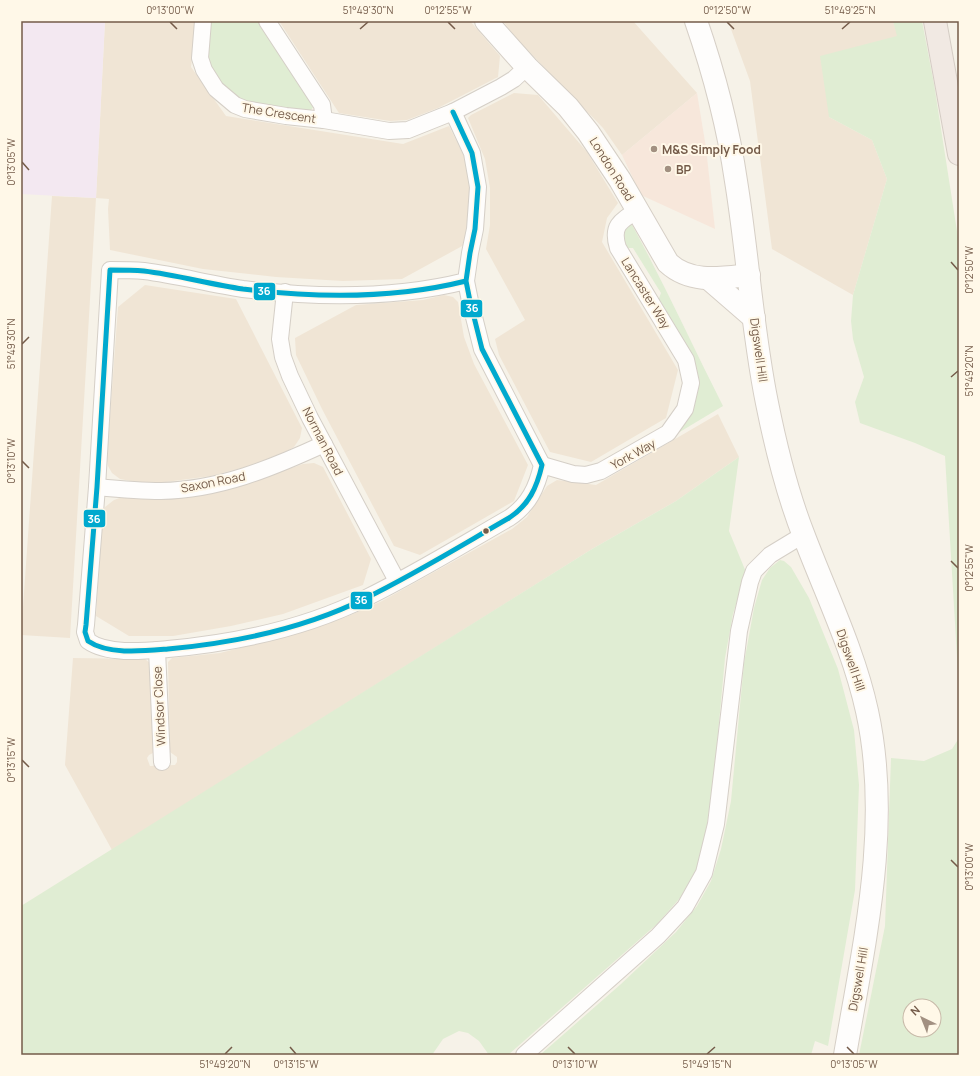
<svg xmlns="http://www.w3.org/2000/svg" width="980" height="1076" font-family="Manrope,sans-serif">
  <rect width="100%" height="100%" fill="#f6f2e8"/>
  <!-- residential -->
  <g fill="#f0e5d5">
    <path d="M105 21H197L191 67 226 116 403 144 449 126 467 162 472 182 464 245 402 279 343 281 276 277 203 269 110 250 108 209 109 199 96 198 70 638 21 635 52 196 96 198Z"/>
    <path d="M279 21H470L500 56 498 77 438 108 407 120 390 121 339 113Z"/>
    <path d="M503 21H633L697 93 622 155 603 128 516 38Z"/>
    <path d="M728 21H893L898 36 829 117 872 140 887 179 853 295 772 249 750 81Z"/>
    <path d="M514 93 538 95 587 152 618 203 607 218 602 242 678 370 666 418 591 462 550 452 499 355 495 339 525 320 486 249 490 225V188L485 159 468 118 471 115Z"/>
    <path d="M145 285 236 299 302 428 300 438 294 447 280 455 253 465 211 476 166 482H136L120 479 112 473 108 466 107 458 118 307Z"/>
    <path d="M444 295 453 297 458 302 464 337 474 364 528 465 514 501 420 555 394 546 322 409 296 355 295 338 356 305 423 300Z"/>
    <path d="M718 414 739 457 676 501 592 549 112 850 65 765 73 658 145 659 151 664 155 752 149 755 147 758 150 766 175 765 177 762V757L170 752 168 662 172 658 220 653 294 634 344 618 382 601 512 529 527 517 547 486 557 480 596 485Z"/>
    <path d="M314 463 323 467 371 559 363 585 283 614 231 626 173 636H129L96 616 102 516 105 507 114 500 125 496 158 499 188 497 223 491 303 464Z"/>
  </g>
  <!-- commercial -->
  <path fill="#f7e7db" d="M697 93 706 148 715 229 641 195 622 155Z"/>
  <!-- education -->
  <path fill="#f3e8f1" d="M21 21H105L96 198 21 194Z"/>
  <!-- green -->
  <g fill="#e0edd3" fill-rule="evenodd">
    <path d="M210 21H261L315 104 310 112 248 104 226 90 210 67 207 53Z"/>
    <path d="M893 21H922L934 84 959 244V690L945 456 915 443 860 423 855 402 864 377 853 339 851 321 853 295 887 179 872 140 829 117 820 56 897 36Z"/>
    <path d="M631 223C664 283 692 345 723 406L678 433 695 397 658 301 661 293 633 248H625C623 237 621 229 631 223Z"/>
    <path d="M739 457 729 531 746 572 733 614 725 658 714 777 705 838 696 870 680 898 657 924 508 1055H489L479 1041 468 1033 459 1031 443 1039 432 1055H21V906L592 549 676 501Z"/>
    <path d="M780 560 784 561 791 567 809 598 838 669 854 730 859 785 855 890 828 1046 815 1041 811 1055H540L621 984 676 932 697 906 711 881 721 849 731 801 744 663 754 608 762 580 770 568Z"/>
    <path d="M959 738V1055H859L885 926 891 758 924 761 952 749ZM910 1006H934V1030H910Z"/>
  </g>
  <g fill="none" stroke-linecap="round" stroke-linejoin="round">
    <!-- street casing -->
    <g stroke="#d5cfc7" stroke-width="18">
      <g id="street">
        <path d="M203 21 200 58 204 70 216 89 235 105 245 109 286 116 324 120 389 131 408 130 453 112 501 87 514 79 527 67"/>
        <path d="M267 21 322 105 324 120"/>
        <path d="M453 112 472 153 478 187 475 229 470 253 466 281 470 301 482 349 542 465C537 487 529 505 509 518 462 545 415 574 366 598 306 628 234 643 168 649 144 651 108 655 88 641L85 632 86 625 97 487 110 270C121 270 133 270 144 271 177 275 209 284 243 289 316 298 394 299 466 281"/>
        <path d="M285 292 280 339 283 357 290 376 310 418 397 581"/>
        <path d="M542 465 573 474 586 475 601 471 668 433 685 409 691 383 686 360 618 248C611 226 620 221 638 210"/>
        <path d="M97 487C118 489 140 491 161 491 219 490 272 468 324 444"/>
        <path d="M157 650 162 762"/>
        <path d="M524 1055 658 936 685 907 704 873 716 824 739 631 750 582 754 571 770 555 803 535"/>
      </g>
    </g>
    <!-- secondary casing -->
    <g stroke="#d6cfc6" stroke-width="24">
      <g id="secondary">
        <path d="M486 21 527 67 568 107 588 132 620 180 668 263C691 284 721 278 749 275"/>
        <path d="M696 21C714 73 728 126 736 181 748 255 752 330 767 403 776 448 787 493 804 536 826 594 854 651 867 711 892 825 864 943 845 1055"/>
        <path d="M709 279 754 318"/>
      </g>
    </g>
    <!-- highway casing -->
    <g stroke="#d5cdc5" stroke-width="24">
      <path id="highway" d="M935 21 959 154"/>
    </g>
    <!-- street -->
    <use href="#street" stroke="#fefdfc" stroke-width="16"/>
    <!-- secondary -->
    <use href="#secondary" stroke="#fefdfc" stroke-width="22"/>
    <!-- highway -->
    <use href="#highway" stroke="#f1e9e3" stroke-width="22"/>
    <!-- bus-1 casing -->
    <g stroke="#fff8e8" stroke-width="8">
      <path id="bus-1" d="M453 112 472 153 478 187 475 229 470 253 466 281 470 301 482 349 542 465C537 487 529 505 509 518 462 545 415 574 366 598 306 628 234 643 168 649 144 651 108 655 88 641L85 632 86 625 97 487 110 270C121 270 133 270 144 271 177 275 209 284 243 289 316 298 394 299 466 281"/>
    </g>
    <!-- bus-1 -->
    <use href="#bus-1" stroke="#00a9ce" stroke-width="5"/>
  </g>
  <!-- ticks -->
  <path fill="none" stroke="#745b49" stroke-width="1.5" d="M170 22 177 29M448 22 455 29M727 22 734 29M360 29 368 22M842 29 850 22M22 162 29 170M951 262 958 270M22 344 29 337M951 377 958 371M22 461 29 468M951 561 958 568M22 760 29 767M951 860 958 867M290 1047 296 1054M568 1047 575 1054M847 1047 854 1054M225 1054 232 1047M707 1054 715 1047"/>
  <!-- markers -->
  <g fill="#a29081" stroke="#fff8e8" stroke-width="1.5">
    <circle cx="654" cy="149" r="4"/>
    <circle cx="668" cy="169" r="4"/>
  </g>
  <circle fill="#745b49" stroke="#fff8e8" stroke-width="1.5" cx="486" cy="531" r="3.5"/>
  <g text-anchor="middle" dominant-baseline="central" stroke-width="4" stroke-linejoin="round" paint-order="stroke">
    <!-- street labels -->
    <g font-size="12" fill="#745b49" stroke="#fff8e8">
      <text transform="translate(279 113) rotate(9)">The Crescent</text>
      <text transform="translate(612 169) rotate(58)">London Road</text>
      <text transform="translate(646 293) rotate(58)">Lancaster Way</text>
      <text transform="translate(759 350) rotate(82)">Digswell Hill</text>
      <text transform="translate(323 441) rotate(63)">Norman Road</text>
      <text transform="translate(633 454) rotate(-29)">York Way</text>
      <text transform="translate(213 482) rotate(-11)">Saxon Road</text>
      <text transform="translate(851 660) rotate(71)">Digswell Hill</text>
      <text transform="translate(159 706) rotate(-93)">Windsor Close</text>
      <text transform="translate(858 979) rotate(-80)">Digswell Hill</text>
    </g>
    <!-- poi labels -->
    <g font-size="12" font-weight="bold" fill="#745b49" stroke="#fff8e8" text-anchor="start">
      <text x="662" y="149">M&amp;S Simply Food</text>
      <text x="676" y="169">BP</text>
    </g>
  </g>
  <g stroke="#fff8e8" stroke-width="1.5">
    <rect x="253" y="282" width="23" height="19" rx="4" fill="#00a9ce"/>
    <rect x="460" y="299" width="23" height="19" rx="4" fill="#00a9ce"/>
    <rect x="83" y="509" width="23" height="19" rx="4" fill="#00a9ce"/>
    <rect x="350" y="591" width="23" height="19" rx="4" fill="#00a9ce"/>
  </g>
  <g font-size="11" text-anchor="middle" font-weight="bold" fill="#fff">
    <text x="264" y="295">36</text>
    <text x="472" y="312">36</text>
    <text x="94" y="523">36</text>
    <text x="361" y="604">36</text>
  </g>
  <!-- border -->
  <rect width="980" height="1076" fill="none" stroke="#fff8e8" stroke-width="44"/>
  <!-- north arrow -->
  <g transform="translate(922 1018) rotate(317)"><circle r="19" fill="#fff8e8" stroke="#c7b9a8"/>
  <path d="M0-3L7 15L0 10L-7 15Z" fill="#a29081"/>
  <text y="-6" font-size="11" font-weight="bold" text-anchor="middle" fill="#745b49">N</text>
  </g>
  <rect x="22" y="22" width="936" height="1032" fill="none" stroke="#745b49" stroke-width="1.5"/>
  <g font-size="10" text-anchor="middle" fill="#745b49">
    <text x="170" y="14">0°13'00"W</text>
    <text x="368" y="14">51°49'30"N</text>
    <text x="448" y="14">0°12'55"W</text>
    <text x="727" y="14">0°12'50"W</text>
    <text x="850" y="14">51°49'25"N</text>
    <text transform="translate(11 162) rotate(-90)" y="4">0°13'05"W</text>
    <text transform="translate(969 270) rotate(-90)" y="4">0°12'50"W</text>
    <text transform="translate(11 344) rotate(-90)" y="4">51°49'30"N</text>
    <text transform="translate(969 371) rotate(-90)" y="4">51°49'20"N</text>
    <text transform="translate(11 461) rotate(-90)" y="4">0°13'10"W</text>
    <text transform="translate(969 568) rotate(-90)" y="4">0°12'55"W</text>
    <text transform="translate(11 760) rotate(-90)" y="4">0°13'15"W</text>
    <text transform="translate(969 867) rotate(-90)" y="4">0°13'00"W</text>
    <text x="225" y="1068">51°49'20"N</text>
    <text x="296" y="1068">0°13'15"W</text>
    <text x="575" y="1068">0°13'10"W</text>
    <text x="707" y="1068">51°49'15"N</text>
    <text x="854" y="1068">0°13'05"W</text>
  </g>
</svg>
